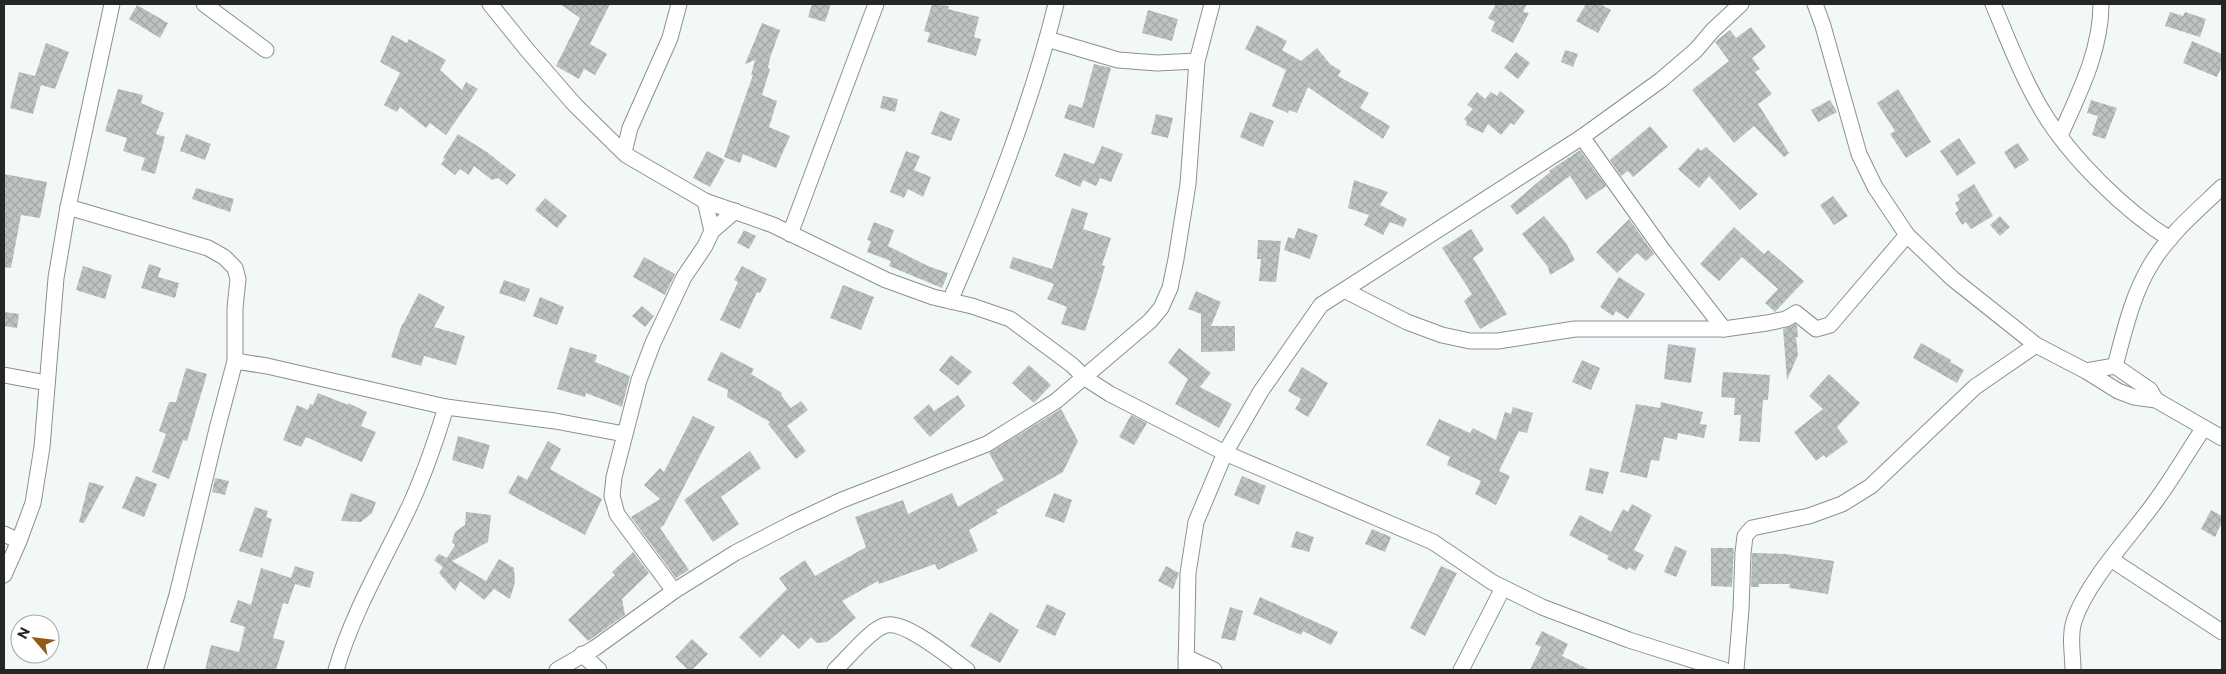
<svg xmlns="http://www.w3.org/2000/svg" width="2226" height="674" font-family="Commissioner,sans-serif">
  <defs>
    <pattern id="building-cross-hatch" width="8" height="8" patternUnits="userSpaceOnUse" patternTransform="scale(1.25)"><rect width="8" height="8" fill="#bdc2c3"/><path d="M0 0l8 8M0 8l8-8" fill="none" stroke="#a2a7a8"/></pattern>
  </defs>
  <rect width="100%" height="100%" fill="#f2f7f8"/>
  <!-- building -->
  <g fill="url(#building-cross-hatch)">
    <path d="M560 4H610L590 44 607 54 595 75 584 69 579 79 556 66 580 18Z"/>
    <path d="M812 4H831L825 22 808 17Z"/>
    <path d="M932 4 949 6 948 9 979 17 974 37 981 39 976 56 927 42 930 33 924 31Z"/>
    <path d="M1496 4H1527L1523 12 1529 13 1513 43 1491 31 1495 22 1488 18Z"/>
    <path d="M1586 4H1600L1611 10 1598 33 1576 21Z"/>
    <path d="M137 5 168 23 160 38 129 19Z"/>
    <path d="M1148 10 1178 19 1172 41 1142 33Z"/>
    <path d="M2170 12 2183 16 2185 12 2206 19 2200 37 2165 26Z"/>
    <path d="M762 23 780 30 770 58 768 68 770 69 762 95 777 101 769 127 790 136 776 168 743 154 740 163 724 157 753 75H751L755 60 745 64Z"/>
    <path d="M1257 25 1287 41 1282 50 1301 61 1317 48 1330 64 1341 71 1338 76 1369 93 1360 108 1390 126 1383 139 1308 87 1297 113 1289 110 1288 113 1272 106 1286 70 1245 49Z"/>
    <path d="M1751 27 1766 47 1752 58 1760 69 1755 72 1772 94 1758 104 1789 153 1784 157 1754 126 1734 143 1692 90 1729 61 1715 42 1730 30 1736 38Z"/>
    <path d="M392 35 407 43 409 39 446 60 440 70 462 90 466 82 478 89 446 135 430 123 426 128 400 107 397 112 384 105 400 73 380 62Z"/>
    <path d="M2192 41 2222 54V66L2217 77 2183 63Z"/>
    <path d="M46 43 69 52 55 89 41 85 33 114 10 108 19 72 35 76Z"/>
    <path d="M1565 50 1578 54 1573 67 1561 62Z"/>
    <path d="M1516 52 1530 63 1518 79 1504 68Z"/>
    <path d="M1094 64 1111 68 1094 128 1064 118 1069 104 1082 108Z"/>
    <path d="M118 89 143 95 141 103 164 113 156 134 165 137 155 174 141 170 145 158 123 151 127 138 105 131Z"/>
    <path d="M1898 89 1931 142 1906 158 1890 134 1895 131 1877 103Z"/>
    <path d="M1500 91 1525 111 1514 125 1511 123 1501 135 1488 124 1483 133 1466 125 1467 122 1464 119 1473 109 1467 105 1477 92 1485 99 1491 92 1497 96Z"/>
    <path d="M883 96 898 99 895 112 880 108Z"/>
    <path d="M1830 100 1837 112 1818 122 1811 110Z"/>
    <path d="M2091 100 2117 108 2105 139 2092 135 2098 116 2087 113Z"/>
    <path d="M940 111 960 119 951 141 931 134Z"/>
    <path d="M1250 112 1274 121 1263 147 1240 137Z"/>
    <path d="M1156 114 1173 118 1168 138 1151 134Z"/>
    <path d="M1650 126 1668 147 1633 177 1628 171 1621 176 1610 160Z"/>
    <path d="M186 134 211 144 205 160 180 151Z"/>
    <path d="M458 134 487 152 516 175 507 185 498 178 492 180 474 166 469 175 460 169 455 175 441 164 445 159 443 158Z"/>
    <path d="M1959 138 1976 163 1957 176 1940 151Z"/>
    <path d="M2018 143 2029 160 2015 169 2004 152Z"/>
    <path d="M1102 146 1123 154 1111 182 1100 178 1096 186 1083 180 1080 187 1055 176 1064 153 1094 164Z"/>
    <path d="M1706 147 1758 194 1740 210 1709 176 1699 188 1678 169 1698 148 1701 151Z"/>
    <path d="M1580 150 1606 186 1586 200 1570 176 1517 215 1510 206 1550 172 1549 171Z"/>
    <path d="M707 151 725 160 710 187 693 178Z"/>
    <path d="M906 151 920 156 914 170 931 177 923 197 908 189 904 198 890 192Z"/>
    <path d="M4 174 47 182 40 218 21 215 11 268 4 267Z"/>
    <path d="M1354 180 1388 192 1380 205 1407 219 1403 227 1390 222 1383 235 1364 225 1369 215 1348 208Z"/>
    <path d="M1974 184 1993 216 1971 229 1966 222 1962 225 1955 213 1959 210 1955 203 1960 200 1957 195Z"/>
    <path d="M196 188 234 199 230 212 192 199Z"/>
    <path d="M1833 196 1848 216 1834 225 1820 205Z"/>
    <path d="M545 198 567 216 557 228 535 210Z"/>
    <path d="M1072 208 1088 213 1083 229 1111 238 1102 265 1105 266 1099 287 1085 331 1061 324 1067 307 1047 299 1054 284 1009 268 1013 257 1052 269Z"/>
    <path d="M1544 216 1566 243 1575 260 1550 275 1548 267 1522 234Z"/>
    <path d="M2000 216 2010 227 2000 236 1990 225Z"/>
    <path d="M1629 219 1654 254 1646 261 1637 253 1617 273 1596 252Z"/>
    <path d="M874 222 894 230 888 246 928 266 948 273 942 288 889 266 891 261 867 252 871 241 867 240Z"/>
    <path d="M1734 227 1764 254 1768 250 1804 281 1775 312 1765 303 1778 289 1742 257 1719 281 1700 264Z"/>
    <path d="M1298 228 1318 235 1310 259 1284 250 1288 237 1294 239Z"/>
    <path d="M1471 229 1484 250 1473 258 1507 314 1480 329 1464 301 1472 294 1442 248Z"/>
    <path d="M744 230 756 236 749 249 737 243Z"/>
    <path d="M1258 240 1281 241 1276 282 1259 281 1261 259H1257Z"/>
    <path d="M644 257 675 274 665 295 633 277Z"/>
    <path d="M149 264 161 268 158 277 179 283 175 298 141 288Z"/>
    <path d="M83 266 112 275 105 299 76 290Z"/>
    <path d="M742 266 767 279 760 293 757 292 740 329 720 320 738 282 734 280Z"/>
    <path d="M1619 277 1645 294 1628 319 1616 311 1613 316 1600 307Z"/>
    <path d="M504 280 530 289 525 302 499 293Z"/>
    <path d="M843 285 874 297 861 330 830 318Z"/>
    <path d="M1196 291 1221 302 1211 326H1235V351L1201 352V314L1188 309Z"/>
    <path d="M419 293 445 307 434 327 465 336 456 365 424 356 421 366 391 357 402 324H403Z"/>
    <path d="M540 297 564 307 557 325 533 316Z"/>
    <path d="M642 306 654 316 645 327 632 316Z"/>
    <path d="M4 312 19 314 17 328 4 326Z"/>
    <path d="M1795 324 1797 326 1798 337H1796L1798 355 1787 380 1783 329Z"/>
    <path d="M1921 343 1951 360 1950 362 1964 370 1957 383 1913 358Z"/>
    <path d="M1668 344 1696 348 1691 383 1664 379Z"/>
    <path d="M570 347 597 355 595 362 630 376 622 407 586 393 585 397 557 389Z"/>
    <path d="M1179 348 1211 373 1200 387 1232 404 1219 428 1175 404 1188 379 1168 363Z"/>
    <path d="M721 352 754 369 751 374 782 393 781 395 791 408 801 401 808 410 787 426 806 451 796 459 768 424 770 422 727 397 728 390 707 380Z"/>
    <path d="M951 355 972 372 958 386 939 370Z"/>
    <path d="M1582 360 1600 368 1591 390 1572 382Z"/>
    <path d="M1029 365 1051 385 1034 403 1012 383Z"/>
    <path d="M1302 367 1328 383 1308 417 1295 409 1301 399 1288 391Z"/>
    <path d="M186 368 207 374 187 441 183 440 169 479 152 472 166 434 159 431 169 402H176Z"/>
    <path d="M1723 372 1770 375 1768 400H1763L1760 442 1739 441 1741 415H1734L1735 398 1721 397Z"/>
    <path d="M1829 374 1860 403 1837 427 1848 442 1826 458 1824 455 1816 461 1794 432 1823 409 1809 396Z"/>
    <path d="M318 393 348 405V403L367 412 361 426 376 432 362 462 306 437 301 447 283 440 297 405 308 410 310 404 313 405Z"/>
    <path d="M958 395 965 406 930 437 913 418 929 404 934 411Z"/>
    <path d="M1661 402 1703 412 1700 424 1707 425 1704 438 1678 433 1677 440 1664 437 1659 461 1651 460 1647 478 1620 472 1636 404 1660 408Z"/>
    <path d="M1513 407 1533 413 1527 433 1519 431 1499 471 1510 476 1496 505 1475 494 1481 481 1447 465 1450 457 1426 445 1439 419 1470 433 1473 428 1496 440 1505 412 1511 414Z"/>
    <path d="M1061 409 1078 441 1063 472 996 510 998 513 969 530 978 551 938 570 935 564 879 584 878 581 842 601 856 618 827 642 817 643 811 637 799 649 783 634 760 658 739 637 787 589 779 578 805 560 815 576 866 547 855 517 903 500 908 514 952 493 958 507 1004 480 989 453Z"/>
    <path d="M1131 415 1147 423 1134 445 1119 437Z"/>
    <path d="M693 416 715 427 664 525 660 528 689 570 676 578 631 517 660 499 644 485 660 468 664 472Z"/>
    <path d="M458 436 490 445 483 469 452 460Z"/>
    <path d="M548 441 561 449 550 469 602 499 585 535 508 493 518 475 527 480Z"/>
    <path d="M750 451 761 468 721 497 739 524 713 542 684 500Z"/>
    <path d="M1590 468 1609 472 1603 494 1585 490Z"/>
    <path d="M136 476 157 484 144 517 122 508Z"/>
    <path d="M1242 476 1266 486 1259 505 1234 495Z"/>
    <path d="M215 478 229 481 225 495 212 492Z"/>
    <path d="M89 482 104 486 84 523 79 522Z"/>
    <path d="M351 493 376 502 372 513 361 522 341 521Z"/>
    <path d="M1054 493 1072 500 1064 523 1045 516Z"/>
    <path d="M1632 504 1652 515 1634 550 1644 555 1635 571 1629 567 1627 570 1607 559 1609 556 1569 535 1580 515 1611 532 1623 509 1628 512Z"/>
    <path d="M255 507 268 511 266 517 272 519 262 558 239 551Z"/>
    <path d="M2211 510 2222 516V522L2215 537 2201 529Z"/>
    <path d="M466 512 491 515 488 542 452 561 486 581 499 559 514 568 515 582 510 599 494 589 484 600 460 581 455 591 439 573 443 567 434 560 439 554 447 558 455 545 452 542 455 532 465 525Z"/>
    <path d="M1372 529 1391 537 1385 552 1365 544Z"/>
    <path d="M1296 531 1314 537 1309 552 1291 547Z"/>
    <path d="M1675 546 1687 551 1676 577 1664 572Z"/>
    <path d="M1711 548H1734L1732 587 1711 586Z"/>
    <path d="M633 552 649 573 622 599 625 615 588 641 568 620 615 575 612 572Z"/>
    <path d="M1752 553 1785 554 1834 561 1828 594 1789 588 1790 584H1759V587H1751Z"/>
    <path d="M295 566 314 572 310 588 295 584 288 604 283 603 273 638 285 641 276 670H205L211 645 239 652 245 627 230 622 238 600 251 605 261 568 291 578Z"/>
    <path d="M1166 566 1179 573 1173 589 1158 581Z"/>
    <path d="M1441 566 1457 573 1425 636 1410 628Z"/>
    <path d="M1260 597 1338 632 1331 645 1303 631 1301 635 1253 614Z"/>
    <path d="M1047 604 1066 613 1055 636 1036 627Z"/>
    <path d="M1230 607 1243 611 1235 641 1221 638Z"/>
    <path d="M990 612 1019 630 1000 663 970 646Z"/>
    <path d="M1542 631 1568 644 1562 656 1590 670H1530L1541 647 1535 644Z"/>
    <path d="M692 639 708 654 692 670H688L675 657Z"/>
  </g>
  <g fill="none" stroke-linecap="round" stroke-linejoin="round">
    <!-- street casing -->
    <g stroke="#8c9092" stroke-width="17">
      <g id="street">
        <path d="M204 4 266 50"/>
        <path d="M490 4 528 51 575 105 626 155 705 201 773 225 886 280 933 297 972 306 1010 319 1072 365 1085 378 1110 394 1225 453 1433 542 1492 582 1542 607 1629 640 1724 670"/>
        <path d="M1815 4 1823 26 1859 154 1875 187 1907 235 1953 279 2036 345 2086 371 2118 391 2134 397 2156 400 2222 438"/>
        <path d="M1993 4C2008 40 2023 79 2043 112 2071 158 2125 211 2170 239"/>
        <path d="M1047 39 1118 60 1157 63 1197 61"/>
        <path d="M2060 136C2079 93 2101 51 2101 4"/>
        <path d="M1582 137 1662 249 1724 329"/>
        <path d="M624 152 630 128 670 38 679 4"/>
        <path d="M705 201 712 231"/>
        <path d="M68 207 208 248 224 257 235 268 238 279 235 308V361L217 429 177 595 155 670"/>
        <path d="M790 234 876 4"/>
        <path d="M1346 291 1407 322 1442 335 1470 341H1498L1575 329H1724L1767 323 1786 319 1796 313 1816 329 1830 325 1907 235"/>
        <path d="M950 301C992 204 1031 106 1056 4"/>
        <path d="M235 361 267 366 446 407 555 421 624 434"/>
        <path d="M2115 366C2124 333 2132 296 2150 266 2168 235 2197 211 2222 187"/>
        <path d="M2086 371 2115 366 2150 390 2156 400"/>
        <path d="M4 375 47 383"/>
        <path d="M4 534 19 541"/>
        <path d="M2112 560 2222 632"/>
        <path d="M4 575 19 541 33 503 42 447 56 278 68 207 112 4"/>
        <path d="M674 591 617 514 612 496 614 477 639 380 653 343 684 277 705 246 712 231 735 211"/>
        <path d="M582 654 599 670"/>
        <path d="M1186 657 1214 670"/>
        <path d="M336 670C353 611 385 559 411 503 425 472 436 440 446 407"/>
        <path d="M557 670 595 648 674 591 735 553 793 523 842 500 987 444 1056 401 1150 321 1161 308 1170 288 1176 259 1188 184 1197 61 1212 4"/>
        <path d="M835 670C847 659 872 627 887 625 906 621 952 659 967 670"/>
        <path d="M1186 670 1188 573 1196 522 1225 453 1261 391 1321 305 1582 137 1661 80 1696 50 1713 30 1741 4"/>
        <path d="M1461 670 1503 588"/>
        <path d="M1736 670 1741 609 1743 553 1745 536 1752 528 1809 516 1842 504 1871 486 1975 387 2036 345"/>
        <path d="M2073 670C2073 654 2069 637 2074 621 2088 580 2130 537 2155 502 2172 479 2187 453 2203 429"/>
      </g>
    </g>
    <!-- street -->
    <use href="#street" stroke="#fff" stroke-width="15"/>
  </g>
  <!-- border -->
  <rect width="2226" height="674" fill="none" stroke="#252727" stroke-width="10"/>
  <!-- north arrow -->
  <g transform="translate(35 639) rotate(298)"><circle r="24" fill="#ffffff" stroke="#a8a9a9"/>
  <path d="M0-4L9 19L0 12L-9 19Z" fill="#935917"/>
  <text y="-8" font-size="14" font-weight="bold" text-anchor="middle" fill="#252727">N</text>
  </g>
</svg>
